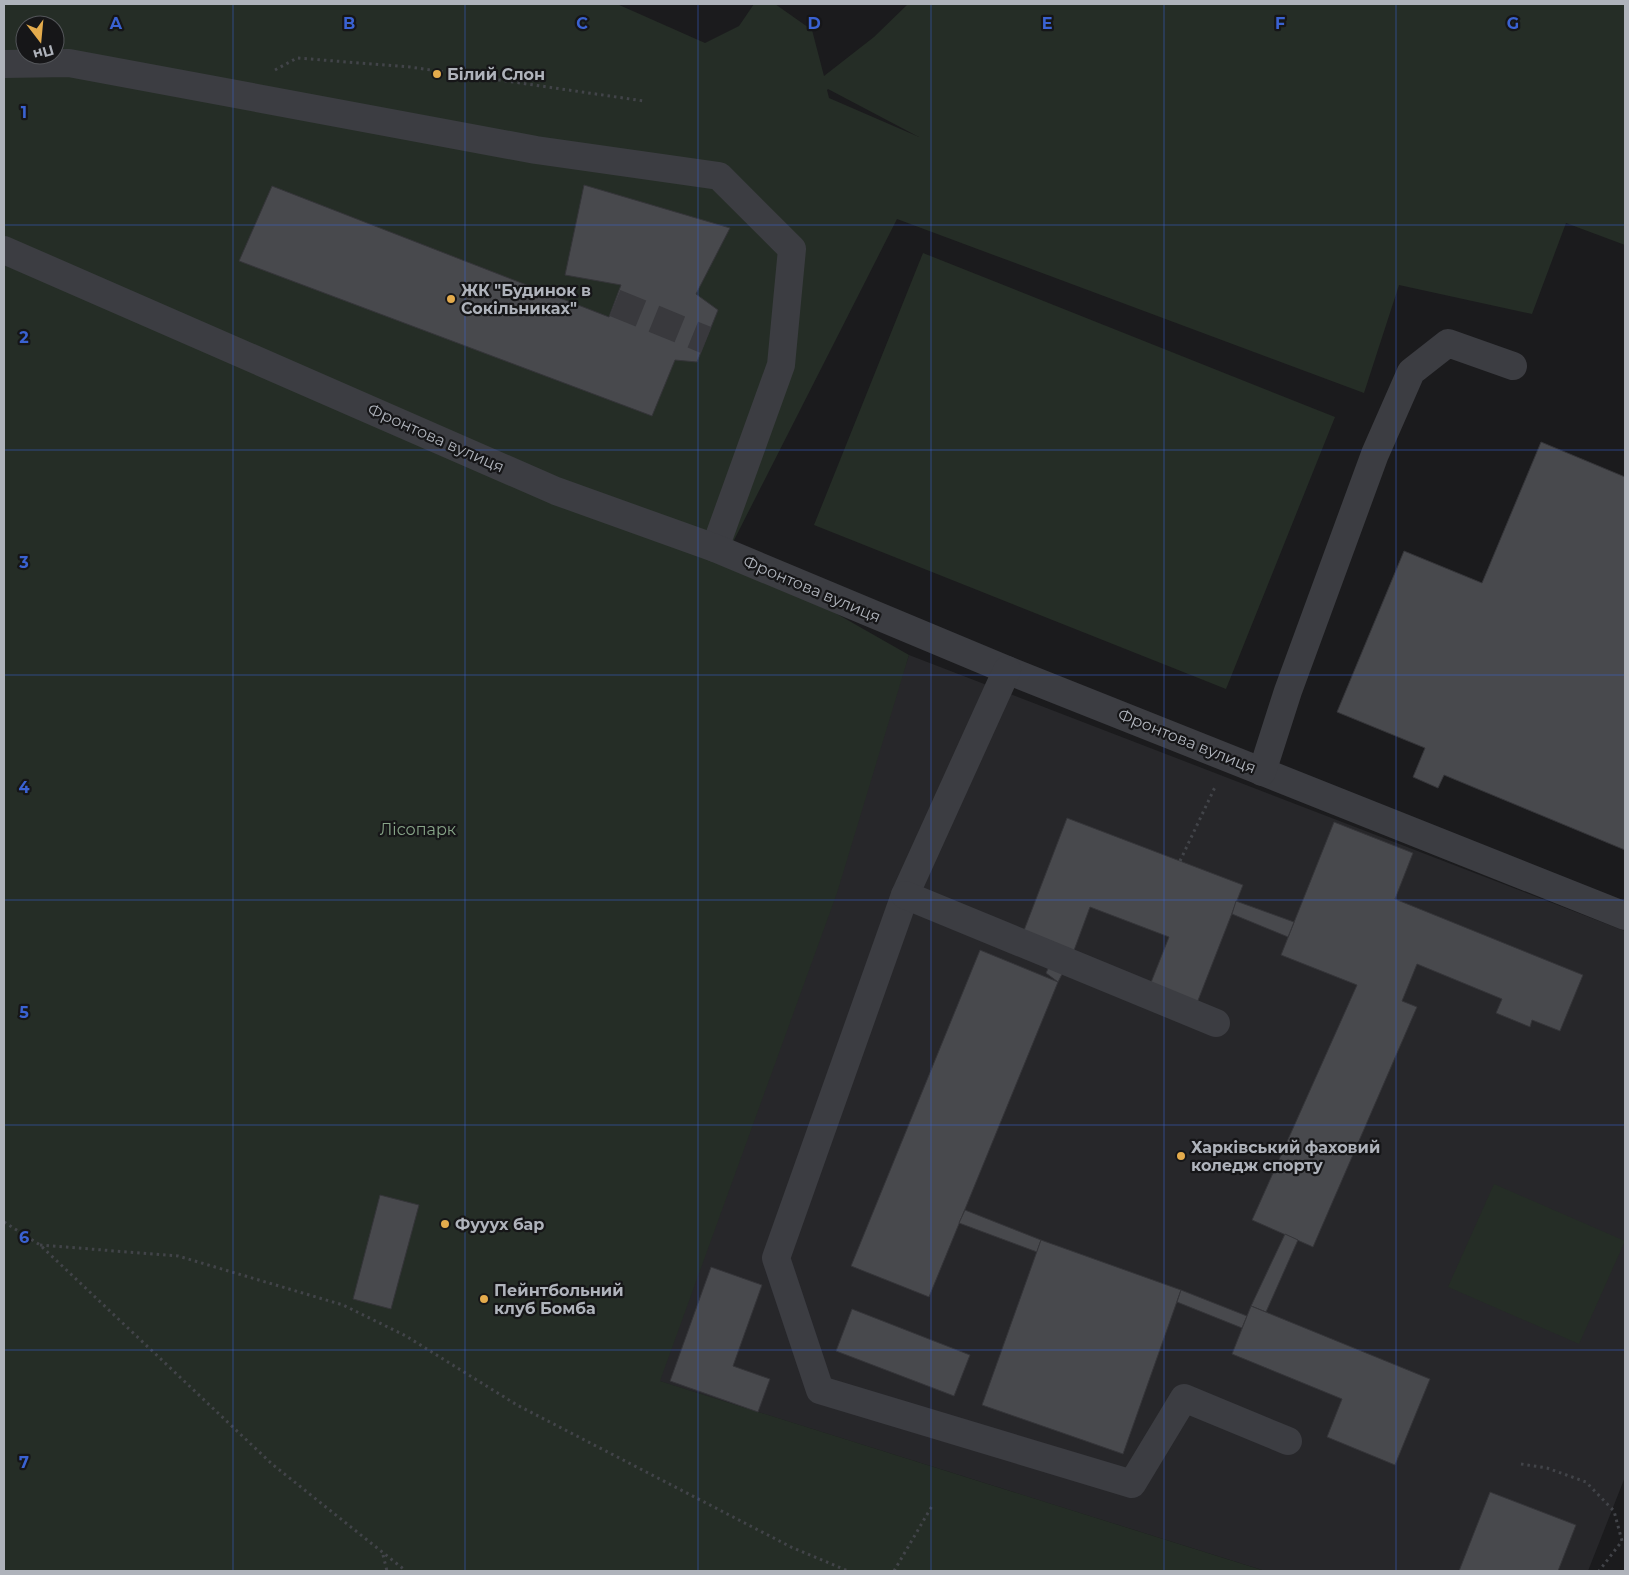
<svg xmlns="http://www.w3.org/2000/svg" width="1629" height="1575" font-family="Montserrat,sans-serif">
  <rect width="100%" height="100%" fill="#1b1b1d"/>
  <!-- built -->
  <path fill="#27272a" d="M909 655 1625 931V1477L1588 1571H1265L659 1381Z"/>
  <!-- green -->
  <g fill="#252d26" fill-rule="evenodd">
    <path d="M4 4H617L705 43 739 26 754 4H775L812 30 824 76 874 37 908 4H1625V245L1566 223 1532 314 1399 285 1364 393 897 219 728 552 909 655 837 893 660 1381 1265 1571H4ZM25 25H55V55H25ZM827 90 828 89 919 137 829 98Z"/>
    <path d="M923 253 1335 417 1226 689 814 525Z"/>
    <path d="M1494 1184 1625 1241 1579 1344 1448 1287Z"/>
  </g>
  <!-- building -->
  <g fill="#48494d" stroke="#353539">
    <path d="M584 185 730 228 696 294 718 310 697 362 675 360 652 416 239 261 272 186 609 317 621 285 565 275Z"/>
    <path d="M1541 442 1625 477V850L1444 775 1438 788 1413 777 1425 748 1337 712 1404 551 1482 583Z"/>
    <path d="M1067 818 1243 885 1197 1003 1150 985 1169 937 1090 907 1073 953 1023 933Z"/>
    <path d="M1334 822 1413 853 1395 899 1583 975 1560 1031 1532 1020 1530 1027 1496 1013 1502 999 1417 964 1402 1001 1417 1007 1313 1247 1252 1220 1357 985 1281 955Z"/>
    <path d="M1236 901 1294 922 1288 937 1232 914Z"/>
    <path d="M1058 947 1073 953 1058 982 1046 973Z"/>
    <path d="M980 950 1058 982 929 1297 851 1266Z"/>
    <path d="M380 1195 419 1205 391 1309 353 1299Z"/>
    <path d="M965 1210 1041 1240 1037 1252 959 1223Z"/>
    <path d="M1285 1234 1298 1240 1266 1312 1251 1306Z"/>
    <path d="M1041 1240 1181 1290 1123 1454 982 1405Z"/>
    <path d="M711 1267 762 1285 733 1366 770 1379 758 1412 670 1381Z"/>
    <path d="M1181 1290 1247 1316 1242 1328 1177 1302Z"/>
    <path d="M1251 1306 1430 1379 1395 1465 1327 1437 1342 1399 1232 1354Z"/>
    <path d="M852 1309 970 1355 954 1396 836 1351Z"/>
    <path d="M1490 1492 1576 1525 1558 1571H1459Z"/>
  </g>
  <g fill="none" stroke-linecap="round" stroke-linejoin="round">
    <!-- minor-tunnel -->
    <path stroke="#39393d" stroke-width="28" stroke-dasharray="28 14" stroke-linecap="butt" d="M615 303 706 340"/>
    <!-- path -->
    <g stroke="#424449" stroke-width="3" stroke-dasharray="2.5 4" stroke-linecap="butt">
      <path d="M275 70 297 58 410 67 644 101"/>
      <path d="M1180 861 1216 785"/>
      <path d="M4 1222 40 1245 272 1464 406 1571"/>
      <path d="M40 1245 178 1256 343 1305 406 1336 517 1405 791 1547 848 1571"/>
      <path d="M1521 1464 1547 1468 1586 1482 1614 1511 1622 1541 1599 1571"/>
      <path d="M383 1555 387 1571"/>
      <path d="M894 1571 932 1506"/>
    </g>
    <!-- minor -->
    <g stroke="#3c3d42" stroke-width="28">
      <path d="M4 64 69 63 536 150 719 176 792 249 781 365 715 548"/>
      <path d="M4 250 556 491 715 548 1007 670 1625 916"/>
      <path d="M1007 670 905 895 776 1258 820 1390 1132 1484 1184 1398 1288 1441"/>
      <path d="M1262 772 1288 691 1375 454 1411 372 1448 343 1513 366"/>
      <path d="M905 895 1216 1023"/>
    </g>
  </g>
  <!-- grid -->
  <path fill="none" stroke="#3a62d2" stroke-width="1" stroke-opacity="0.55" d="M233 4V1571M465 4V1571M698 4V1571M931 4V1571M1164 4V1571M1396 4V1571M4 225H1625M4 450H1625M4 675H1625M4 900H1625M4 1125H1625M4 1350H1625"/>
  <!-- markers -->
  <g fill="#e4ab4c" stroke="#161618" stroke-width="2">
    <circle cx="437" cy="74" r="5"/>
    <circle cx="451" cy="299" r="5"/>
    <circle cx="1181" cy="1156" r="5"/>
    <circle cx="445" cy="1224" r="5"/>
    <circle cx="484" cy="1299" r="5"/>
  </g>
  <g text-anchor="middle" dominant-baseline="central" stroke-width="4.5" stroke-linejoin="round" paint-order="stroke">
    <!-- poi labels -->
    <g font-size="16" font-weight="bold" fill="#afb3bb" stroke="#161618" text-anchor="start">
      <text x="447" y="74">Білий Слон</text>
      <text x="461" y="290">ЖК "Будинок в<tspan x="461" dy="18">Сокільниках"</tspan></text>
      <text x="1191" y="1147">Харківський фаховий<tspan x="1191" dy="18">коледж спорту</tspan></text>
      <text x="455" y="1224">Фууух бар</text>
      <text x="494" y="1290">Пейнтбольний<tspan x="494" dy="18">клуб Бомба</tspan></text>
    </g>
    <!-- street labels -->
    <g font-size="16" fill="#afb3bb" stroke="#161618">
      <text transform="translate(436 438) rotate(24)">Фронтова вулиця</text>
      <text transform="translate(812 589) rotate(23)">Фронтова вулиця</text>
      <text transform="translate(1187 741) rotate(22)">Фронтова вулиця</text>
    </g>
    <!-- park labels -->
    <g font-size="16" fill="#87a488" stroke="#161618">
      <text x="418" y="829">Лісопарк</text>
    </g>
  </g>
  <g font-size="16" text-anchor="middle" font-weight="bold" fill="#3a62d2" stroke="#161618" stroke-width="4.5" stroke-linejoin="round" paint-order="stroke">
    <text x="116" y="29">A</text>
    <text x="349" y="29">B</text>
    <text x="582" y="29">C</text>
    <text x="814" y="29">D</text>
    <text x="1047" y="29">E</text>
    <text x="1280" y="29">F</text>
    <text x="1513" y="29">G</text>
    <text x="24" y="118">1</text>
    <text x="24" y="343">2</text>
    <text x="24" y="568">3</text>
    <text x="24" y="793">4</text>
    <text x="24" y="1018">5</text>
    <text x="24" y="1243">6</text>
    <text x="24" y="1468">7</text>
  </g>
  <!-- border -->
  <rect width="1629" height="1575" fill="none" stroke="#afb3bb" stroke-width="10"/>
  <!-- north arrow -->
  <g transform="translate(40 40) rotate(164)"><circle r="24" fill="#161618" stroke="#535559"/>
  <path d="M0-4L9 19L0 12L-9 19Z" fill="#e4ab4c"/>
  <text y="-8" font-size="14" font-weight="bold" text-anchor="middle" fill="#afb3bb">Пн</text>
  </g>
</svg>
